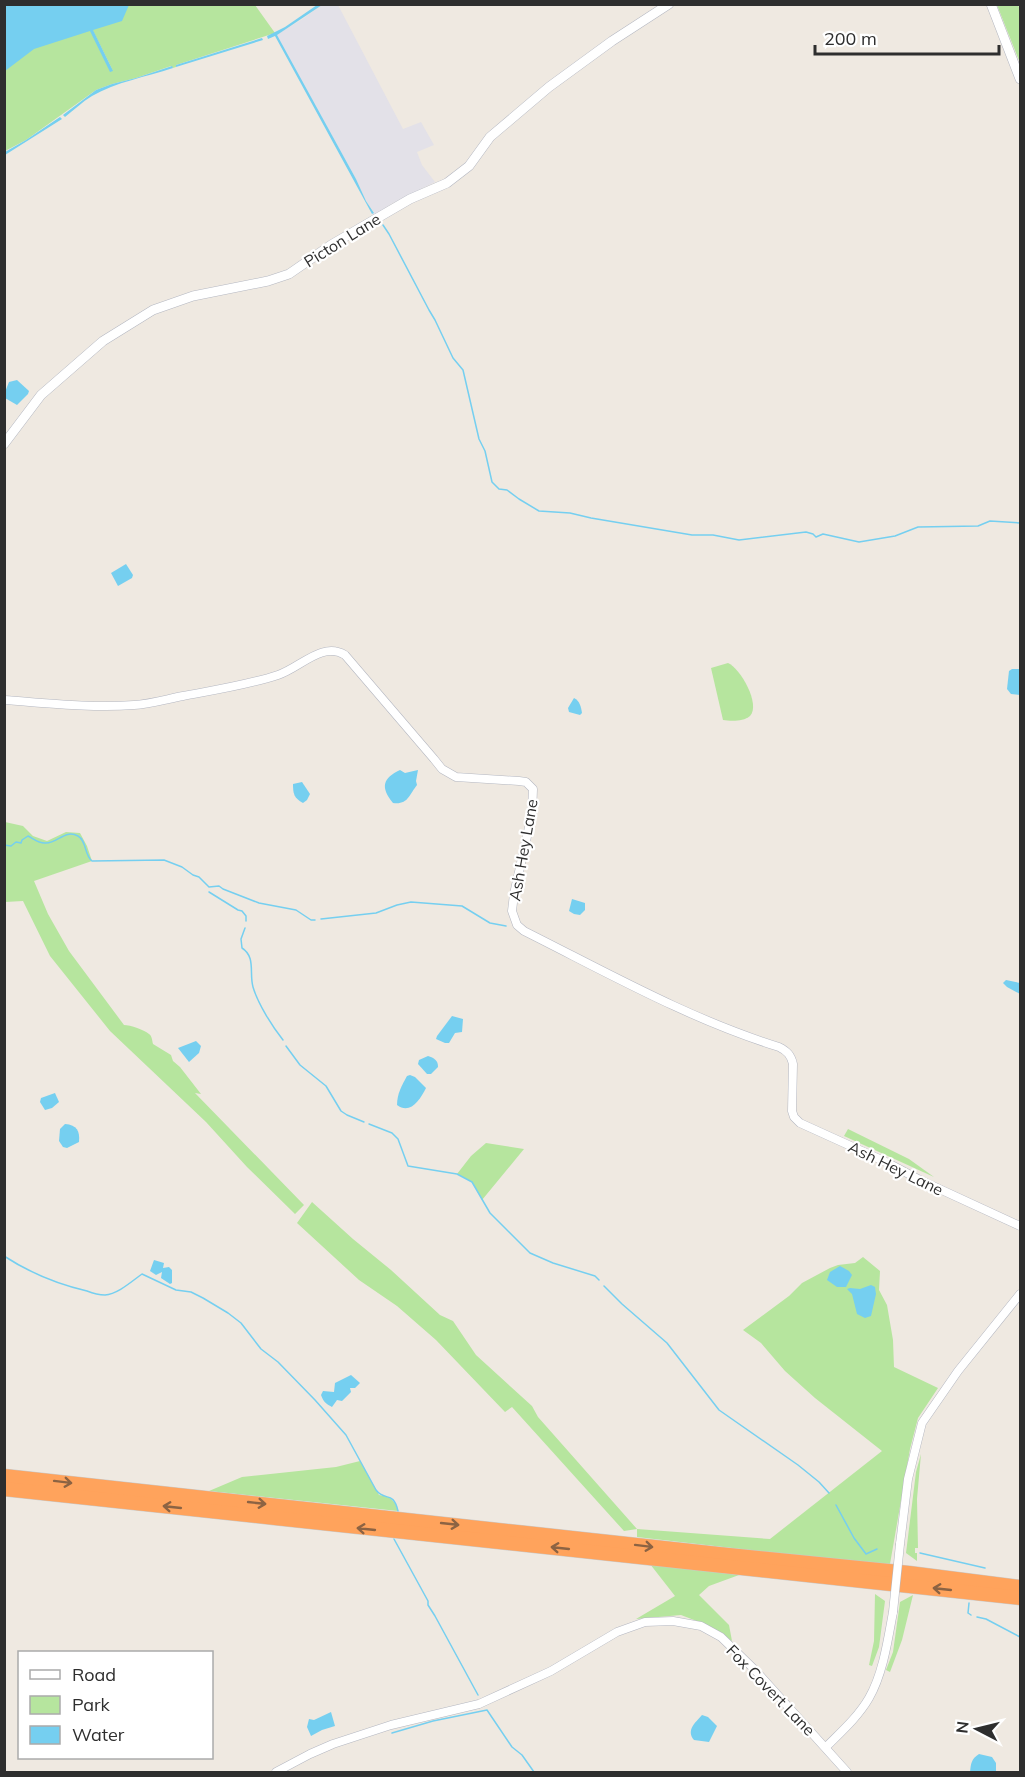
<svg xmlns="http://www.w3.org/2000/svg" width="1025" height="1777" font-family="Mulish,sans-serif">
  <rect width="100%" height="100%" fill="#efe9e1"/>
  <!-- industrial -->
  <path fill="#e3e1e8" d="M322 5H338L403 129 421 122 434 145 417 152 422 165 435 182 391 204 374 216 372 214 374 212 366 201 356 179 276 35 301 20Z"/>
  <!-- green -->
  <g fill="#b6e59e">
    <path d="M5 5H77L113 71 80 5H255L275 33 176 65V67L173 68 171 66 136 78 112 84 96 90 26 140 5 151Z"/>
    <path d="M997 5H1018L1020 9V63Z"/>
    <path d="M728 663C740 668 761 704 750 716 743 722 730 721 723 720L711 668Z"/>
    <path d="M5 822 23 826 33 836 47 841 66 832 80 833 87 846 92 861 34 881 48 914 69 951 124 1025C130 1025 145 1030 149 1034 152 1036 152 1040 153 1044L171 1055 173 1061 180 1067 201 1094 195 1093 304 1205 295 1214 247 1167 206 1122 110 1031 50 956 23 901 5 902Z"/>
    <path d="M848 1129 909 1159 934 1177 844 1136Z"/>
    <path d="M486 1143 524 1149 482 1200 472 1182 457 1174 471 1156Z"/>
    <path d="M312 1202 353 1239 391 1270 440 1315 453 1321 476 1355 532 1406 538 1417 637 1529 770 1539 882 1451 815 1398 785 1371 761 1343 743 1330 789 1296 802 1283 830 1268 838 1265 855 1263 863 1257 880 1271 879 1290 887 1305 893 1340 894 1367 938 1388 918 1418 910 1449 890 1564 826 1559 637 1537V1529L624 1531 512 1407 505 1412 436 1340 397 1306 359 1280 297 1223Z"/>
    <path d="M921 1454 917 1499 918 1548H915V1553H917V1561L906 1553 916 1472Z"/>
    <path d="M360 1461 379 1495C391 1497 395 1500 398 1511L209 1491 242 1477 336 1467Z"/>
    <path d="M650 1564 739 1575 709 1586 699 1595 729 1625 732 1641 707 1625 681 1615 636 1619 675 1596Z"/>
    <path d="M875 1594 885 1601 879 1647 872 1666 869 1665 874 1641Z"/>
    <path d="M913 1595 902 1640 890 1672 886 1670 893 1652 900 1602Z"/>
  </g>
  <!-- water -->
  <g fill="#75cff0">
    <path d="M5 4 129 5 122 21 93 30 113 71 110 72 90 31 34 49 5 71Z"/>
    <path d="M317 5H322L277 35 356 179 366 201 374 213 372 214 275 36 268 39 267 36 285 27Z"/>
    <path d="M262 38 263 40 176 67V65Z"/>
    <path d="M172 66 173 68C146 77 116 82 92 96 82 102 74 110 65 117L63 115 96 90 112 84 136 78Z"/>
    <path d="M60 117 62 119 5 155V152L26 140Z"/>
    <path d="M17 380 29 391 28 394 17 405 5 398V392L9 382Z"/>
    <path d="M126 564 133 575 132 578 118 586 111 573Z"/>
    <path d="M1012 669H1020V695L1011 694 1007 689 1009 671Z"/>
    <path d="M574 698C580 701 581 707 582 713L580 715 569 712 568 708Z"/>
    <path d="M400 770 405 773 418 770 416 781 417 785C409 795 408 805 393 803 380 787 383 778 400 770Z"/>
    <path d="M302 782 310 794 307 800 303 803C294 798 293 794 293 784Z"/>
    <path d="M572 899 585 903V910L580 915 574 914 569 911Z"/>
    <path d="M1006 980 1020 983V994L1007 987 1003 983Z"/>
    <path d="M452 1016 463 1019 462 1032 455 1033 449 1043H445L436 1039 437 1036Z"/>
    <path d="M196 1041 201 1046 199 1053 189 1062 178 1048Z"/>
    <path d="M428 1056C434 1058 438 1060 438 1067L431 1074H427L418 1064 419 1060Z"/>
    <path d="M410 1075 415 1077 426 1088C420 1100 410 1115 397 1105 397 1094 402 1085 407 1076Z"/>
    <path d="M55 1093 59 1102 52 1108 45 1110 40 1102 41 1098Z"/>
    <path d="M65 1124C77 1125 80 1131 79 1142L67 1148 63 1147 59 1141 60 1129Z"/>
    <path d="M154 1260 164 1263 163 1268 169 1267 172 1270V1283L170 1284 161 1278 162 1272 156 1275 150 1271Z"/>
    <path d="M840 1266 849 1271 852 1275 846 1287H837L827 1280 830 1272Z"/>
    <path d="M871 1285 875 1287 876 1294 871 1316 865 1318 857 1314 852 1294 847 1289 850 1288 860 1289Z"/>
    <path d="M351 1375 360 1383 355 1388H350L351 1392 342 1401 337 1400 332 1407C326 1404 323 1401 321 1395L323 1391 334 1392 335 1383Z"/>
    <path d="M331 1712 335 1726 322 1730 311 1736 307 1727 309 1719 314 1720Z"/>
    <path d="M702 1715 708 1717 717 1726 709 1742 694 1740C686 1730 695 1723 702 1715Z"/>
    <path d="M979 1754 992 1757 996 1763V1772H970C971 1764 971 1759 979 1754Z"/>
  </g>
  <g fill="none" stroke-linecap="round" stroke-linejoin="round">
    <!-- stream -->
    <g stroke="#75cff0" stroke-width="1.5">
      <path d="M383 225 389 234 429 310 435 320 453 358 463 370 479 439 485 451 492 482 499 489 507 490 519 499 539 511 570 513 591 518 692 535H713L739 540 806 532 813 534 816 537 823 534 859 542 895 536 918 527 978 526 990 521 1020 523"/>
      <path d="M4 845 11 846 16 842 21 843 22 840 28 836C34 839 39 844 46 843 58 843 65 829 78 836 87 841 84 855 92 861L164 860 182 867 193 875 199 877 209 887 219 886 223 889 259 903 296 910 311 920H315"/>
      <path d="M209 892 238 910 242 911 246 916V921"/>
      <path d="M321 919 376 913 397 905 411 902 462 906 490 923 506 926"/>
      <path d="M245 928 241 939 242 948C256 957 249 973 253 987 258 1004 272 1026 283 1040"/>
      <path d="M286 1046 300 1065 326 1086 341 1111 347 1115 364 1122"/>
      <path d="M369 1124 392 1133 398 1139 408 1166 457 1174 472 1182 490 1213 530 1253 553 1263 595 1276 599 1280"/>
      <path d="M4 1256C30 1273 57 1284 87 1291 92 1293 99 1295 105 1295 118 1294 132 1281 142 1274L176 1290 191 1292 203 1298 228 1313 241 1323 261 1349 278 1362 315 1400 346 1435 376 1490C385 1502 393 1490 398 1511"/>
      <path d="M604 1286 622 1304 667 1343 719 1410 798 1465 819 1482 829 1493"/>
      <path d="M836 1505 854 1538 866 1554 877 1549"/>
      <path d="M394 1539 428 1601V1605L435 1616 478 1695"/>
      <path d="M920 1553 985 1568"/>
      <path d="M969 1603 968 1613 971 1615"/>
      <path d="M977 1617 986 1619 1020 1637"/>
      <path d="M392 1733 433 1721 487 1710 512 1747 522 1755 534 1772"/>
    </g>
    <!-- minor casing -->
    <g stroke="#b4b7c1" stroke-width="9">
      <g id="minor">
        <path d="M4 700C47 703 91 708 134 705 150 704 167 699 183 696 215 690 248 685 278 675 300 668 322 641 345 655L434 759 442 769 456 777 519 781 526 782 533 789 532 814 514 894 512 911 517 925 524 931C608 973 689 1019 779 1047 787 1051 791 1055 793 1064L792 1111 794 1117 800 1123 886 1162 920 1180 1020 1226"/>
        <path d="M900 1544 908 1479 922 1423 958 1371 1020 1294"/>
        <path d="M826 1747C841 1732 858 1717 869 1698 883 1674 888 1639 893 1612"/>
        <path d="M276 1772 310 1754 333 1744 391 1725 479 1704 551 1671 617 1632 645 1622 673 1621 701 1626 721 1637 755 1670 847 1772"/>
      </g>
    </g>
    <!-- tertiary casing -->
    <g stroke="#b4b7c1" stroke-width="10">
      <g id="tertiary">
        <path d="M991 4 1020 79"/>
        <path d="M4 444 41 395 103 341 153 310 193 296 268 281 289 274 331 245 410 199 447 183 469 166 490 137 549 87 612 41 669 4"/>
      </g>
    </g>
    <!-- motorway casing -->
    <g stroke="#c9c9c9" stroke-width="15">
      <g id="motorway">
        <path d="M4 1476 719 1554 909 1573 1020 1587"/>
        <path d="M4 1489 1020 1598"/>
      </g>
    </g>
    <!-- minor -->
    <use href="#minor" stroke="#fff" stroke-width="8"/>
    <!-- tertiary -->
    <use href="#tertiary" stroke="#fff" stroke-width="9"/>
    <!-- motorway -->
    <use href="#motorway" stroke="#ffa35c" stroke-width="14"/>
    <!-- minor-bridge casing -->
    <g stroke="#b4b7c1" stroke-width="9" stroke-linecap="butt">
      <path id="minor-bridge" d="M893 1612 900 1544"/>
    </g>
    <!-- minor-bridge -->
    <use href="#minor-bridge" stroke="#fff" stroke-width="8"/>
  </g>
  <!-- one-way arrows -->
  <defs><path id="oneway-shaft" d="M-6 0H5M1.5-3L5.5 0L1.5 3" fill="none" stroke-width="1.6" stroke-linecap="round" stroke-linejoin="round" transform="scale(1.5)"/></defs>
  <g stroke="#8c6343">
    <use href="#oneway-shaft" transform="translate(63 1482) rotate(7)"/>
    <use href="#oneway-shaft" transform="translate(257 1503) rotate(6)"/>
    <use href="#oneway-shaft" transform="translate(172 1507) rotate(-174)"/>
    <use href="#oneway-shaft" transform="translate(450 1524) rotate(6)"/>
    <use href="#oneway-shaft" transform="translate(366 1529) rotate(-174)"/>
    <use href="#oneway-shaft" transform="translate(644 1546) rotate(7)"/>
    <use href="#oneway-shaft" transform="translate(560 1548) rotate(-174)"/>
    <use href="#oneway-shaft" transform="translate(942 1589) rotate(-174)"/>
  </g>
  <g text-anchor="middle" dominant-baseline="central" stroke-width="4.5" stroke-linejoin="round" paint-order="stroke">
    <!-- street labels -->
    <g font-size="16" fill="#2e2e2e" stroke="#fff">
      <text transform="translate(342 240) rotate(-32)">Picton Lane</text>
      <text transform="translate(523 850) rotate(-80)">Ash Hey Lane</text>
      <text transform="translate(896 1168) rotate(26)">Ash Hey Lane</text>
      <text transform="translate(771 1690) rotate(46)">Fox Covert Lane</text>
    </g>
  </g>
  <!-- border -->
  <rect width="1025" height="1777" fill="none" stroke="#2e2e2e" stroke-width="12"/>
  <!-- legend -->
  <rect x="18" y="1651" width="195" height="108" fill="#ffffff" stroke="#ababab" stroke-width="1.5"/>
  <rect x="30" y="1670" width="30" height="9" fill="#ffffff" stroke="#ababab" stroke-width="1.5"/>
  <text x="72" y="1681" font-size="18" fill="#2e2e2e">Road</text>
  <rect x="30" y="1696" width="30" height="18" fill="#b6e59e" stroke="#ababab" stroke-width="1.5"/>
  <text x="72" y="1711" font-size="18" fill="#2e2e2e">Park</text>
  <rect x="30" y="1726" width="30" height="18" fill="#75cff0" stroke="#ababab" stroke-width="1.5"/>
  <text x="72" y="1741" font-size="18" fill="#2e2e2e">Water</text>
  <!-- north arrow -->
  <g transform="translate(977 1729) rotate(277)" stroke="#ffffff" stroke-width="4.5" paint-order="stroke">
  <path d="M0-4.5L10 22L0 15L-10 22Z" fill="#2e2e2e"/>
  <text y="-9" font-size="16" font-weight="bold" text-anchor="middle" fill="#2e2e2e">N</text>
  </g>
  <!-- scale -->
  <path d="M815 45v9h184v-9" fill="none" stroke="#2e2e2e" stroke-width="3"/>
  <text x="824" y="45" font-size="18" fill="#2e2e2e" stroke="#ffffff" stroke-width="4.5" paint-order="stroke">200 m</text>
</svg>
